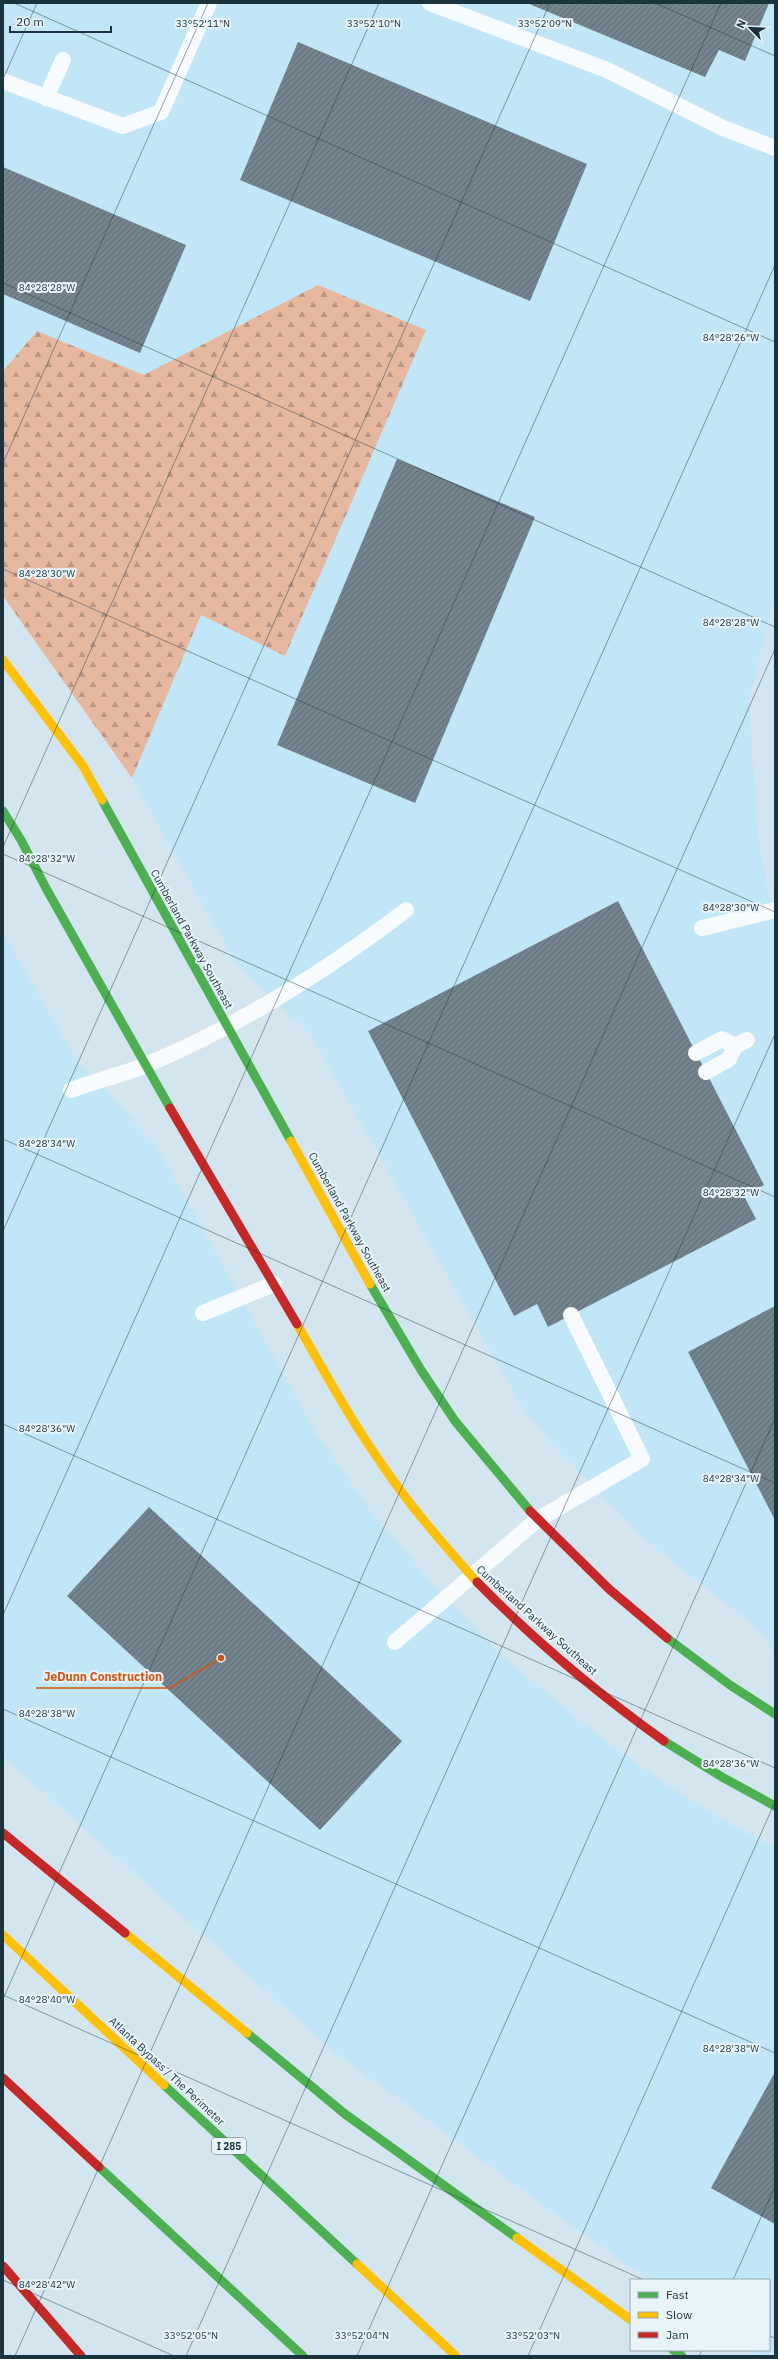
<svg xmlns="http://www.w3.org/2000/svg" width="778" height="2359" font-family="'IBM Plex Sans',sans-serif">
  <defs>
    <pattern id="forest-firs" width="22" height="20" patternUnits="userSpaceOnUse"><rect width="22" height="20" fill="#e6b8a0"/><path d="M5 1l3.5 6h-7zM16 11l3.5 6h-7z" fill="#ba9684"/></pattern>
    <pattern id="building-hatch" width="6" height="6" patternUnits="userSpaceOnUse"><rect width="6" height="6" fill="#74848e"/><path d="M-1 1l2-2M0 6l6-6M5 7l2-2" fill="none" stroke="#5e6d75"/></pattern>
  </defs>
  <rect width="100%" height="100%" fill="#d3e6ef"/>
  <!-- built -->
  <g fill="#c0e6f7">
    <path d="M3 3H775V594L749 701 758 836 775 928V1652L754 1626 646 1540 551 1443 522 1406 311 1035 236 963 132 778 201 615 285 656 318 285 144 376 37 331 3 371Z"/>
    <path d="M3 933 76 1059 156 1145 316 1433 373 1514 436 1587 502 1656 599 1736 664 1783 722 1820 775 1847V2356H757L749 2350H769V2280H649L549 2209 335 2052 3 1756Z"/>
  </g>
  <!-- forest -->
  <path fill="url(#forest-firs)" d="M318 285 426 330 285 656 201 615 132 778 3 596V371L37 331 144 375Z"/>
  <!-- building -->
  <g fill="url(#building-hatch)">
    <path d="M527 3H769L745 61 719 50 705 77Z"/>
    <path d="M298 42 587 164 530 301 240 180Z"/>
    <path d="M3 167 186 245 140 353 3 294Z"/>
    <path d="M397 459 535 517 415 803 277 745Z"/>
    <path d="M618 901 764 1185 744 1196 756 1219 548 1327 537 1304 514 1316 368 1031Z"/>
    <path d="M775 1306V1520L688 1352Z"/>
    <path d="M149 1507 402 1741 320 1830 67 1596Z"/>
    <path d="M775 2072V2224L711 2188Z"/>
  </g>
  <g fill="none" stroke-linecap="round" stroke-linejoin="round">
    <!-- lane -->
    <g stroke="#f8fbfd" stroke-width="16">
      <path d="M430 3 607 70 723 128 775 148"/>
      <path d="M3 81 123 126 161 112 209 3"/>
      <path d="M46 98 63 60"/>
      <path d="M702 928 775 910"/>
      <path d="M696 1053 722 1039 735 1046"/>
      <path d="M706 1072 729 1059 735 1046 747 1040"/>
      <path d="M71 1090C95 1081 122 1075 146 1065 239 1026 326 971 406 910"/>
      <path d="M203 1313 274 1284"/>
      <path d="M395 1642 537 1520 642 1459 571 1315"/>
    </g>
    <!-- fast -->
    <g stroke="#4caf50" stroke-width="9">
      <path d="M102 800 291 1141"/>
      <path d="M3 811 21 840 47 890 170 1108"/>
      <path d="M370 1284 421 1370 455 1421 530 1511"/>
      <path d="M667 1638 730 1685 775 1714"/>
      <path d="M664 1741 722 1777 775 1806"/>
      <path d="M247 2033 345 2114 517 2238"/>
      <path d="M164 2085 357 2264"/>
      <path d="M99 2167 303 2356"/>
      <path d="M673 2350 682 2356"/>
    </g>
    <!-- slow -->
    <g stroke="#ffc107" stroke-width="9">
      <path d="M3 660 83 766 102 800"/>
      <path d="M291 1141 370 1284"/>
      <path d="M297 1324C324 1371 350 1419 381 1463 409 1505 443 1544 477 1582"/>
      <path d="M125 1933 247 2033"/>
      <path d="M3 1935 164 2085"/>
      <path d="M517 2238 631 2320"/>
      <path d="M357 2264 456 2356"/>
    </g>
    <!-- jam -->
    <g stroke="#c62828" stroke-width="9">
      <path d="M170 1108 297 1324"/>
      <path d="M530 1511 609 1589 667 1638"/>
      <path d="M477 1582C535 1641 597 1693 664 1741"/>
      <path d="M3 1833 125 1933"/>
      <path d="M3 2078 99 2167"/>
      <path d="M3 2266 81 2356"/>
    </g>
  </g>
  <!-- ticks -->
  <path fill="none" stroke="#1b333d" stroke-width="1" stroke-opacity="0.45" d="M14 3 775 342M655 3 775 56M3 79 37 3M3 283 775 627M3 463 208 3M3 569 775 912M3 847 379 3M3 854 775 1197M3 1139 775 1483M3 1231 550 3M3 1424 775 1768M3 1615 721 3M3 1709 775 2053M3 1995 644 2280M3 1999 775 265M3 2280 174 2356M733 2280 775 2186M769 2336 775 2338M15 2356 775 649M186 2356 775 1034M357 2356 775 1418M528 2356 775 1802M699 2356 702 2350"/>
  <g text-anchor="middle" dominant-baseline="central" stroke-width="4" stroke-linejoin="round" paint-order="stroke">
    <!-- shield labels -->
    <rect fill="#e8f4f9" stroke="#586d75" stroke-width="1" x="212" y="2138" width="34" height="16" rx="3"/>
    <g font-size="10" font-weight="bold" fill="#1b333d">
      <text x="229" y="2146">I 285</text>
    </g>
    <!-- street labels -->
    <g font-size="11" fill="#1b333d" stroke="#e8f4f9">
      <text transform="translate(192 939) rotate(61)">Cumberland Parkway Southeast</text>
      <text transform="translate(350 1222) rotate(61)">Cumberland Parkway Southeast</text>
      <text transform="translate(537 1620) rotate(42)">Cumberland Parkway Southeast</text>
      <text transform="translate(167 2071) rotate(43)">Atlanta Bypass / The Perimeter</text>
    </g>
  </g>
  <g font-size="10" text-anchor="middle" fill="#1b333d" stroke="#e8f4f9" stroke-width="4" stroke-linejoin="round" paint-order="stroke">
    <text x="203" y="27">33°52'11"N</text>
    <text x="374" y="27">33°52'10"N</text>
    <text x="545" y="27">33°52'09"N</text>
    <text x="47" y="291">84°28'28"W</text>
    <text x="731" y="341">84°28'26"W</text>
    <text x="47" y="577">84°28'30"W</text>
    <text x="731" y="626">84°28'28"W</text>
    <text x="47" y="862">84°28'32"W</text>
    <text x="731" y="911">84°28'30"W</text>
    <text x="47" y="1147">84°28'34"W</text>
    <text x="731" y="1196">84°28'32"W</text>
    <text x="47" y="1432">84°28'36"W</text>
    <text x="731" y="1482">84°28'34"W</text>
    <text x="47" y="1717">84°28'38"W</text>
    <text x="731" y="1767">84°28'36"W</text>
    <text x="47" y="2003">84°28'40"W</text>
    <text x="731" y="2052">84°28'38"W</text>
    <text x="47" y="2288">84°28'42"W</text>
    <text x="191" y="2339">33°52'05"N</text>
    <text x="362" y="2339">33°52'04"N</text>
    <text x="533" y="2339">33°52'03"N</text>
  </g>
  <!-- callouts -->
  <path fill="none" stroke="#d45511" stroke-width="1.5" d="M221 1658L170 1688H36"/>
  <circle fill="#d45511" stroke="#e8f4f9" stroke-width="1.5" cx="221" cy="1658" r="4"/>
  <g font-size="12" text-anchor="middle" font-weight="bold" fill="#d45511" stroke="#e8f4f9" stroke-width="4" stroke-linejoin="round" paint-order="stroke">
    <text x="103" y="1681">JeDunn Construction</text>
  </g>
  <!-- border -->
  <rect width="778" height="2359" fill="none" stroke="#1b333d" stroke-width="8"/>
  <!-- legend -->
  <rect x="630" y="2279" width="140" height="72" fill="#e8f4f9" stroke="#96a7ae"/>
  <rect x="638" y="2292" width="20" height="6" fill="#4caf50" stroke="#96a7ae"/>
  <text x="666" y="2299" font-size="12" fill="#1b333d">Fast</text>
  <rect x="638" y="2312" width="20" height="6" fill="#ffc107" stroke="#96a7ae"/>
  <text x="666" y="2319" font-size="12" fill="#1b333d">Slow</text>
  <rect x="638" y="2332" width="20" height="6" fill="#c62828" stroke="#96a7ae"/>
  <text x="666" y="2339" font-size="12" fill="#1b333d">Jam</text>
  <!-- north arrow -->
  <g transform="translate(750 28) rotate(294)" stroke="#e8f4f9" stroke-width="3" paint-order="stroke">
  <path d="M0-3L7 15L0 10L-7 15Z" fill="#1b333d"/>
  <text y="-6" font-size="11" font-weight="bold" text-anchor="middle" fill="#1b333d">N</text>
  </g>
  <!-- scale -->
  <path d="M10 26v6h101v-6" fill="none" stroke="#1b333d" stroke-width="2"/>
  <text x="16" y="26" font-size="12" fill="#1b333d" stroke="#e8f4f9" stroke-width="3" paint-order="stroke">20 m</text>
</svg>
